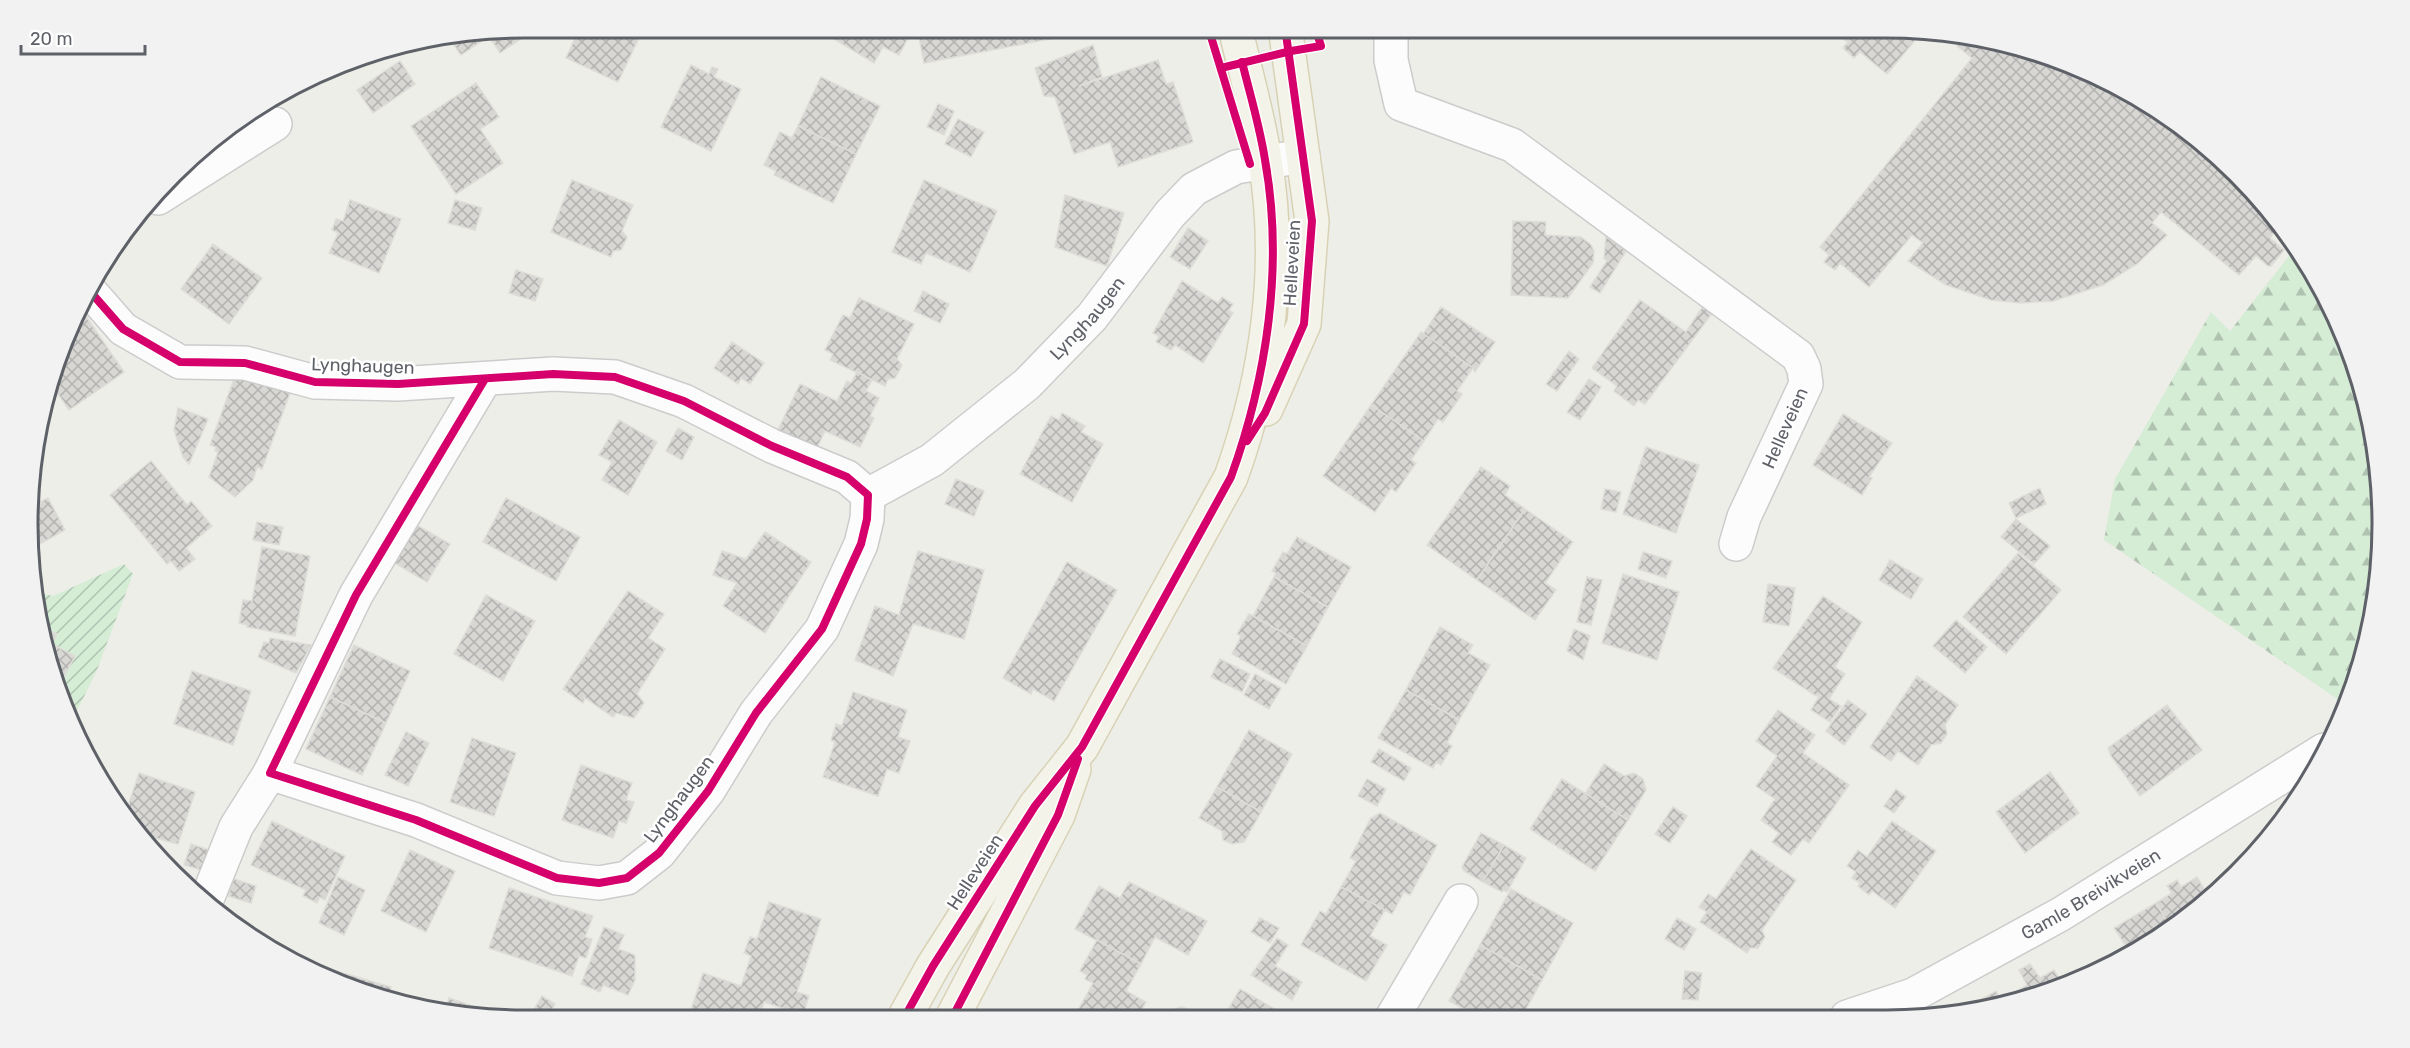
<svg xmlns="http://www.w3.org/2000/svg" width="2410" height="1048" font-family="Rubik,sans-serif">
  <defs>
    <pattern id="forest-firs" width="22" height="20" patternUnits="userSpaceOnUse" patternTransform="scale(1.5)"><rect width="22" height="20" fill="#d5ecd5"/><path d="M5 1l3.5 6h-7zM16 11l3.5 6h-7z" fill="#b0c3b1"/></pattern>
    <pattern id="garden-furrows" width="10" height="10" patternUnits="userSpaceOnUse" patternTransform="scale(1.5)"><rect width="10" height="10" fill="#d5ecd5"/><path d="M-1 1l2-2M0 10L10 0M9 11l2-2" fill="none" stroke="#b0c3b1"/></pattern>
    <pattern id="building-cross-hatch" width="8" height="8" patternUnits="userSpaceOnUse" patternTransform="scale(1.5)"><rect width="8" height="8" fill="#d8d7d4"/><path d="M0 0l8 8M0 8l8-8" fill="none" stroke="#b2b2b0"/></pattern>
  </defs>
  <rect width="100%" height="100%" fill="#eeeee9"/>
  <!-- forest -->
  <path fill="url(#forest-firs)" d="M2296 247C2325 294 2351 342 2366 395 2390 484 2387 622 2346 705L2104 540 2115 479 2211 312 2230 331Z"/>
  <!-- garden -->
  <path fill="url(#garden-furrows)" d="M124 564 133 574 97 670 71 723 53 683 32 591 53 596Z"/>
  <!-- building -->
  <g fill="url(#building-cross-hatch)" stroke="#deddd8" stroke-width="1.5">
    <path d="M524 27H538L500 53 487 33Z"/>
    <path d="M580 27H644L618 82 566 58Z"/>
    <path d="M814 27H892L891 32 907 40 899 55 883 47 874 63Z"/>
    <path d="M917 27H1106L1107 28 924 63Z"/>
    <path d="M1825 27H1886L1921 33 1887 74 1860 52 1854 58 1843 48 1848 42Z"/>
    <path d="M487 33 489 36 461 55 451 41Z"/>
    <path d="M1962 40 2046 53 2135 94 2214 151 2224 161 2220 166 2254 193 2281 222 2270 238 2284 250 2271 266H2268L2256 256 2239 275 2161 212 2152 223 2167 235 2137 264 2103 285 2053 301 2021 303 1991 300 1946 285 1908 261 1923 243 1912 235 1869 287 1840 263 1835 270 1824 262 1829 255 1820 247 1972 58 1957 46Z"/>
    <path d="M1093 45 1102 77 1079 86 1158 60 1166 84 1173 82 1193 142 1118 167 1110 142 1074 154 1055 97 1044 96 1035 68Z"/>
    <path d="M400 61 415 84 373 113 357 90Z"/>
    <path d="M691 65 709 74 712 67 718 69 714 77 741 89 711 151 661 127Z"/>
    <path d="M821 77 880 106 856 154 798 126Z"/>
    <path d="M476 83 499 117 480 129 503 163 456 194 411 126Z"/>
    <path d="M938 104 954 111 944 135 927 127Z"/>
    <path d="M958 119 984 132 971 157 945 144Z"/>
    <path d="M798 126 856 154 833 203 774 175 776 171 764 165 780 132 792 138Z"/>
    <path d="M572 180 633 205 622 231 627 237 621 250 613 251 611 257 551 232Z"/>
    <path d="M924 180 997 211 970 272 926 253 921 264 892 252Z"/>
    <path d="M1065 195 1124 213 1107 266 1055 247Z"/>
    <path d="M350 200 401 219 379 273 329 253 338 233 332 230 336 219 343 221Z"/>
    <path d="M455 200 482 208 475 230 448 223Z"/>
    <path d="M1513 221 1546 222 1545 235 1581 237 1591 245 1594 251 1593 263 1568 298 1511 295Z"/>
    <path d="M1188 228 1208 241 1190 269 1170 257Z"/>
    <path d="M1606 237 1626 251 1600 293 1590 287 1607 261 1604 258Z"/>
    <path d="M213 244 262 278 229 324 181 289Z"/>
    <path d="M516 270 543 279 535 301 509 293Z"/>
    <path d="M1182 281 1218 303 1222 297 1233 304 1229 310 1233 313 1203 363 1175 345 1171 350 1156 342 1159 336 1153 333Z"/>
    <path d="M923 291 949 304 940 323 914 311Z"/>
    <path d="M859 298 914 324 897 359 902 365 895 378 888 379 885 386 830 360 833 354 825 350 843 315 850 318Z"/>
    <path d="M1640 300 1686 332 1703 306 1713 312 1645 404 1638 400 1634 406 1614 391 1617 386 1592 368Z"/>
    <path d="M1441 307 1495 342 1475 372 1473 368 1423 334Z"/>
    <path d="M81 309 124 372 69 410 52 385Z"/>
    <path d="M1421 332 1473 368 1457 391 1462 394 1443 422 1438 419 1424 441 1371 405Z"/>
    <path d="M732 342 764 363 750 384 741 378 738 384 714 368Z"/>
    <path d="M1569 351 1579 359 1557 391 1546 384Z"/>
    <path d="M238 368 293 385 262 469 257 467 253 480 235 497 209 477 218 452 215 451 216 447 210 445Z"/>
    <path d="M857 372 872 380 866 391 879 398 870 416 874 418 860 447 825 431 816 450 777 432 800 384 837 401 847 381 851 383Z"/>
    <path d="M1589 379 1601 387 1580 420 1567 412Z"/>
    <path d="M1371 405 1424 441 1411 460 1416 463 1396 492 1391 488 1375 512 1323 476Z"/>
    <path d="M178 408 208 419 189 464 183 457 174 430Z"/>
    <path d="M1062 413 1085 426 1081 432 1103 444 1072 502 1020 474 1051 416 1059 420Z"/>
    <path d="M1843 414 1892 443 1869 477 1872 478 1862 495 1813 465Z"/>
    <path d="M619 420 657 442 628 495 602 480 612 462 599 455Z"/>
    <path d="M678 428 694 437 682 460 666 451Z"/>
    <path d="M1646 447 1699 465 1676 533 1623 514Z"/>
    <path d="M151 461 187 505 191 501 212 526 186 548 195 559 179 571 171 561 167 564 110 495Z"/>
    <path d="M1481 467 1510 486 1505 495 1525 509 1477 580 1427 545Z"/>
    <path d="M956 479 984 491 974 516 945 504Z"/>
    <path d="M2040 488 2046 504 2016 518 2009 503Z"/>
    <path d="M1605 489 1621 492 1616 512 1601 509Z"/>
    <path d="M34 491 40 502 48 498 65 530 33 548Z"/>
    <path d="M506 498 580 537 556 581 483 542Z"/>
    <path d="M1525 509 1573 542 1545 583 1556 590 1535 620 1477 580Z"/>
    <path d="M2016 519 2050 546 2034 564 2001 537Z"/>
    <path d="M257 522 283 527 279 545 253 540Z"/>
    <path d="M413 523 450 544 427 582 391 561Z"/>
    <path d="M765 532 811 562 765 633 723 606 737 583 713 575 722 551 746 559Z"/>
    <path d="M1297 537 1351 567 1328 607 1274 577 1276 573 1272 571 1283 552 1287 554Z"/>
    <path d="M262 547 310 556 295 636 247 627V625L239 623 243 600 252 601Z"/>
    <path d="M918 551 984 570 964 639 913 624 893 676 855 660 875 606 899 615Z"/>
    <path d="M1643 552 1672 561 1666 578 1638 569Z"/>
    <path d="M2018 553 2061 590 2006 654 1963 617Z"/>
    <path d="M1890 560 1923 579 1911 599 1879 580Z"/>
    <path d="M1067 562 1117 590 1054 701 1033 689 1031 694 1003 678Z"/>
    <path d="M1623 574 1679 592 1657 660 1602 643Z"/>
    <path d="M1274 577 1328 607 1307 646 1253 616Z"/>
    <path d="M1587 577 1602 580 1591 625 1577 622Z"/>
    <path d="M1768 584 1795 588 1789 626 1763 622Z"/>
    <path d="M628 591 664 614 648 638 665 649 637 694 644 703 634 718 616 713 613 717 585 698 583 703 563 689Z"/>
    <path d="M486 595 535 621 503 681 454 654Z"/>
    <path d="M1823 596 1862 622 1835 667 1845 674 1829 699 1841 706 1830 722 1811 710 1820 695 1816 696 1773 668Z"/>
    <path d="M1249 614 1307 646 1286 684 1232 654 1241 636 1237 634Z"/>
    <path d="M1956 620 1987 647 1965 673 1933 646Z"/>
    <path d="M40 627 57 634 52 644 75 656 60 684 65 687 60 698 53 683Z"/>
    <path d="M1440 627 1473 645 1468 653 1490 665 1459 720 1406 690Z"/>
    <path d="M1574 629 1590 636 1583 660 1567 651Z"/>
    <path d="M270 638 311 645 296 673 258 657 264 642 269 643Z"/>
    <path d="M354 645 410 671 386 723 330 697Z"/>
    <path d="M1220 659 1250 674 1242 692 1211 677Z"/>
    <path d="M192 671 251 691 233 745 174 724Z"/>
    <path d="M1255 674 1281 688 1269 709 1244 695Z"/>
    <path d="M1917 676 1958 705 1945 725 1947 734 1941 743 1931 745 1918 765 1898 751 1891 761 1870 747Z"/>
    <path d="M1406 690 1459 720 1447 743 1452 746 1441 765 1436 762 1433 768 1378 738Z"/>
    <path d="M853 692 907 710 898 737 910 741 899 773 887 769 878 796 823 777 835 742 831 740 836 724 842 726Z"/>
    <path d="M330 697 386 723 362 775 306 749Z"/>
    <path d="M1848 700 1867 714 1844 745 1826 731Z"/>
    <path d="M2167 705 2202 750 2140 796 2111 756 2108 748Z"/>
    <path d="M1778 710 1815 735 1803 753 1849 785 1809 843 1803 839 1791 855 1772 842 1779 833 1761 820 1775 799 1756 786 1777 756 1756 741Z"/>
    <path d="M1249 730 1292 754 1261 812 1217 787Z"/>
    <path d="M406 732 429 743 408 786 385 775Z"/>
    <path d="M472 738 516 753 494 816 450 802Z"/>
    <path d="M1379 749 1411 768 1404 781 1371 762Z"/>
    <path d="M1604 764 1624 776 1634 773 1643 779 1646 790 1628 820 1585 794Z"/>
    <path d="M581 765 632 783 626 800 634 802 626 823 619 821 613 838 562 820Z"/>
    <path d="M2050 772 2079 813 2025 853 1996 812Z"/>
    <path d="M139 773 195 792 178 844 151 837 150 841 126 812Z"/>
    <path d="M1367 779 1386 789 1377 806 1358 796Z"/>
    <path d="M1562 779 1628 820 1595 871 1530 829Z"/>
    <path d="M1217 787 1261 812 1244 842 1232 844 1223 840 1222 831 1199 818Z"/>
    <path d="M1896 789 1906 797 1894 813 1884 806Z"/>
    <path d="M1673 807 1687 816 1670 843 1655 834Z"/>
    <path d="M1380 813 1437 845 1410 895 1404 892 1392 914 1341 887 1356 861 1350 858 1371 818Z"/>
    <path d="M272 821 345 856 325 900 320 897 317 903 303 896 306 890 251 865Z"/>
    <path d="M1892 821 1936 851 1895 908 1872 891 1869 895 1858 886 1860 883 1852 878 1856 872 1847 866 1858 850 1867 857Z"/>
    <path d="M1481 833 1504 845 1483 882 1464 871 1462 867Z"/>
    <path d="M191 844 209 850 202 870 184 865Z"/>
    <path d="M1504 845 1526 858 1507 892 1503 890 1502 892 1483 882Z"/>
    <path d="M1751 849 1796 880 1762 930 1765 937 1758 948H1750L1747 953 1700 922 1707 912 1699 907 1708 894 1716 899Z"/>
    <path d="M410 850 455 871 426 932 381 911Z"/>
    <path d="M338 877 365 890 344 935 319 923Z"/>
    <path d="M2197 877 2209 897 2189 918 2171 928 2156 903 2172 893 2167 886 2177 880 2181 887Z"/>
    <path d="M234 879 256 886 251 903 228 896Z"/>
    <path d="M1129 882 1207 921 1188 955 1155 937 1141 964 1075 929 1099 886 1120 898Z"/>
    <path d="M1341 887 1385 910 1370 936 1387 945 1366 981 1301 945 1320 911 1326 914Z"/>
    <path d="M509 888 593 916 585 937 592 939 586 958 579 956 572 976 489 948Z"/>
    <path d="M1511 889 1573 923 1542 980 1480 945Z"/>
    <path d="M769 902 821 919 797 992 809 996 803 1015 764 1002 759 1018 753 1016 751 1020H723L691 1010 703 973 741 986 751 956 744 953 750 937 757 939Z"/>
    <path d="M2156 903 2171 928 2130 952 2114 928Z"/>
    <path d="M1260 918 1279 928 1270 943 1251 932Z"/>
    <path d="M1677 918 1696 929 1684 950 1665 939Z"/>
    <path d="M604 927 624 935 618 949 635 955V980L628 995 603 985 600 992 581 984Z"/>
    <path d="M1277 938 1288 945 1275 966 1302 982 1292 1000 1251 975Z"/>
    <path d="M1097 940 1141 964 1126 991 1146 1002 1136 1019H1090L1077 1012 1093 983 1085 979 1087 975 1080 971Z"/>
    <path d="M1480 945 1542 980 1521 1018H1481L1449 1001Z"/>
    <path d="M304 962 325 969 323 976 303 967Z"/>
    <path d="M2030 964 2040 978 2054 970 2064 986 2015 999 2012 994 2027 985 2019 970Z"/>
    <path d="M333 970 391 987 388 999 364 995 331 979Z"/>
    <path d="M1685 971 1702 973 1698 1000 1682 999Z"/>
    <path d="M1240 989 1285 1015 1283 1019 1223 1018Z"/>
    <path d="M1996 991 2001 1000 2012 994 2015 999 1968 1012 1966 1008Z"/>
    <path d="M542 996 555 1004 545 1021H527Z"/>
    <path d="M449 998 496 1014 495 1016 446 1008Z"/>
    <path d="M1181 1007 1199 1012 1194 1019H1162L1161 1014Z"/>
  </g>
  <g fill="none" stroke-linecap="round" stroke-linejoin="round">
    <!-- minor casing -->
    <g stroke="#cbcccb" stroke-width="36">
      <g id="minor">
        <path d="M1391 27V60L1401 104 1512 145 1798 356 1804 369 1806 384 1744 517 1736 544"/>
        <path d="M158 198 275 124"/>
        <path d="M88 289 123 329 180 362 245 363 315 382 398 384 553 374 615 377 684 401 772 446 847 477 868 495 867 519 861 544 822 629 756 713 708 791 659 853 627 878 599 883 557 878 416 820 270 773 356 595 485 379"/>
        <path id="s1" d="M868 495 932 460 1027 384 1092 317 1170 214 1194 189 1236 167 1303 156"/>
        <path d="M205 904 236 827 270 773"/>
        <path id="s2" d="M1847 1017 1913 995 2061 914 2324 750"/>
        <path d="M1392 1018 1461 901"/>
      </g>
    </g>
    <!-- primary casing -->
    <g stroke="#d8d2b5" stroke-width="36">
      <g id="primary">
        <path d="M1266 409 1304 324 1312 221 1285 27"/>
        <path d="M903 1020 933 966 1035 806 1082 747 1231 477C1267 377 1283 266 1265 160 1258 115 1245 71 1235 27"/>
        <path d="M951 1020 1058 815 1074 769"/>
      </g>
    </g>
    <!-- minor -->
    <use href="#minor" stroke="#fcfcfc" stroke-width="33"/>
    <!-- primary -->
    <use href="#primary" stroke="#f3f3e9" stroke-width="33"/>
    <!-- cycleway casing -->
    <g stroke="#fff" stroke-width="11">
      <g id="cycleway">
        <path d="M1208 27 1250 164"/>
        <path d="M1221 68 1291 51 1321 46 1315 27"/>
        <path d="M88 289 123 329 180 362 245 363 315 382 398 384 553 374 615 377 684 401 772 446 847 477 868 495 867 519 861 544 822 629 756 713 708 791 659 853 627 878 599 883 557 878 416 820 270 773 356 595 485 379"/>
        <path d="M1247 441 1265 413 1304 324 1312 221 1285 27"/>
        <path d="M903 1020 933 966 1035 806 1082 747 1231 477C1267 377 1284 265 1265 160 1260 127 1250 94 1242 62"/>
        <path d="M951 1020 1058 815 1078 759"/>
      </g>
    </g>
    <!-- cycleway -->
    <use href="#cycleway" stroke="#d6006c" stroke-width="8"/>
  </g>
  <g text-anchor="middle" dominant-baseline="central" stroke-width="5" stroke-linejoin="round" paint-order="stroke">
    <!-- street labels -->
    <g font-size="18" fill="#5e6168" stroke="#fff">
      <text transform="translate(1292 263) rotate(-87)">Helleveien</text>
      <text stroke="none"><textPath href="#s1" startOffset="284">Lynghaugen</textPath></text>
      <text transform="translate(363 366) rotate(2)">Lynghaugen</text>
      <text transform="translate(1785 428) rotate(-66)">Helleveien</text>
      <text transform="translate(679 799) rotate(-53)">Lynghaugen</text>
      <text transform="translate(975 872) rotate(-57)">Helleveien</text>
      <text stroke="none"><textPath href="#s2" startOffset="274">Gamle Breivikveien</textPath></text>
    </g>
  </g>
  <!-- crop -->
  <path d="M0 0H2410V1048H0ZM524 38H1886A486 486 0 0 1 2372 524V524A486 486 0 0 1 1886 1010H524A486 486 0 0 1 38 524V524A486 486 0 0 1 524 38Z" fill="#f2f2f3" fill-rule="evenodd"/>
  <path fill="none" stroke="#5e6168" stroke-width="3" d="M524 38H1886A486 486 0 0 1 2372 524V524A486 486 0 0 1 1886 1010H524A486 486 0 0 1 38 524V524A486 486 0 0 1 524 38Z"/>
  <!-- scale -->
  <path d="M21 45v9h124v-9" fill="none" stroke="#5e6168" stroke-width="3"/>
  <text x="30" y="45" font-size="18" fill="#5e6168" stroke="#ffffff" stroke-width="4.5" paint-order="stroke">20 m</text>
</svg>
